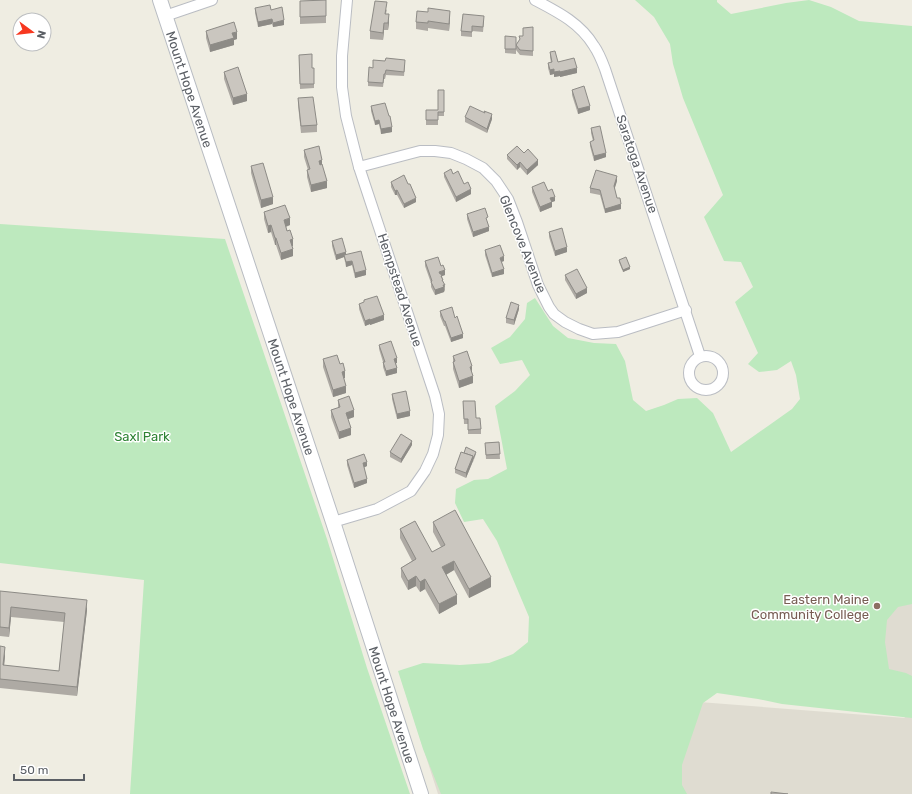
<svg xmlns="http://www.w3.org/2000/svg" width="912" height="794" font-family="Rubik,sans-serif">
  <rect width="100%" height="100%" fill="#efede2"/>
  <!-- education -->
  <path fill="#dfdcd1" d="M794 524 912 533V794H438L401 679 905 718Z"/>
  <!-- green -->
  <g fill="#bde9be">
    <path d="M635 0H717V2L731 14 786 3 809 0 831 7 859 21 912 26V604L898 607 887 620 885 642 889 669 906 673 912 676V718L782 704 758 699 717 693 703 703 682 765V785L687 794H441L423 749 398 671 423 663 460 665 489 663 513 654 528 642 529 617 497 541 483 519 464 522 455 503 456 489 474 480 488 479 507 469 495 406 515 391 530 375 522 360 500 364 491 348 510 337 525 319 527 303 535 298 553 326 568 338 594 343 616 344 625 361 633 400 646 411 664 405 678 399 697 398 713 413 731 452 792 409 800 399 796 375 791 361 777 370 759 372 748 364 758 353 735 302 753 287 741 262 724 261 704 217 723 195 683 98 673 64 670 44 654 17Z"/>
    <path d="M0 224 225 239 327 539 367 668 410 794H130L144 580 0 563Z"/>
  </g>
  <g fill="none" stroke-linecap="round" stroke-linejoin="round">
    <!-- street casing -->
    <g stroke="#babdc3" stroke-width="12">
      <g id="street">
        <path d="M535 0C558 12 580 23 594 46 599 53 602 61 605 69L700 356"/>
        <path d="M165 16 212 0"/>
        <path d="M359 167 420 151H435L451 153 466 159 483 168 496 181 508 199 517 222 538 285 549 307 554 314 565 322 579 329 593 334 618 332 686 310"/>
        <circle cx="706" cy="373" r="17"/>
        <path d="M333 522 377 509 411 491 425 471 433 454 438 435 439 414 435 396 359 167 346 116 342 87V56L347 0"/>
      </g>
    </g>
    <!-- secondary casing -->
    <g stroke="#b8bcc2" stroke-width="16">
      <g id="secondary">
        <path id="s1" d="M160 0 333 522 421 794"/>
      </g>
    </g>
    <!-- street -->
    <use href="#street" stroke="#fff" stroke-width="10"/>
    <!-- secondary -->
    <use href="#secondary" stroke="#fff" stroke-width="14"/>
  </g>
  <!-- wall -->
  <g fill="#aeaaa4">
    <path d="M326 0V23L300 24V1Z"/>
    <path d="M255 8 284 25 273 27 272 24 258 27 255 13Z"/>
    <path d="M387 9 386 14 389 22 388 30H384L383 40 370 39V31Z"/>
    <path d="M450 18 449 31 428 28V31L416 29V22Z"/>
    <path d="M484 21 483 32 472 31V37L461 36V31Z"/>
    <path d="M533 27V56L520 55 516 50V46V54L505 53V36L516 45 523 36Z"/>
    <path d="M206 31 237 39 234 40V45L210 52 206 38Z"/>
    <path d="M550 52 558 62 577 73 560 77V76L554 77V74L550 75 548 68V63H551L550 57Z"/>
    <path d="M299 55 314 84V88L300 89Z"/>
    <path d="M405 65 404 76 386 75 385 79H384L383 87 368 86V82L373 68Z"/>
    <path d="M224 72 247 101 233 105 224 79Z"/>
    <path d="M444 90V116H438V125H426V110H438Z"/>
    <path d="M572 90 590 110 578 114 572 95Z"/>
    <path d="M298 98 317 125V132L301 133 298 105Z"/>
    <path d="M371 106 392 132 381 134 379 124 375 125 371 111Z"/>
    <path d="M465 117 492 119 487 133 465 122Z"/>
    <path d="M591 128 606 157 594 161 590 146V142L593 141 591 133Z"/>
    <path d="M304 150 322 165 327 188 311 192 307 177V170H308L304 157Z"/>
    <path d="M524 153 538 165 527 175 520 167 517 170 507 159V155Z"/>
    <path d="M251 166 273 204 261 208 251 173Z"/>
    <path d="M444 173 453 174 464 184 471 194 456 202 444 177Z"/>
    <path d="M617 181 614 189 621 209 605 213 600 195 590 193V188Z"/>
    <path d="M391 182 416 202 404 208 397 195H395L391 187Z"/>
    <path d="M532 187 548 191 555 201 552 202V207L540 212 532 192Z"/>
    <path d="M264 212 290 225 286 227 293 246H292L293 256 281 260 276 245H275L271 232 268 233 264 219Z"/>
    <path d="M467 214 488 222H487L489 231 473 237 467 219Z"/>
    <path d="M549 232 567 252 555 256 549 237Z"/>
    <path d="M332 241 366 275 355 278 352 265 346 267 344 257 336 260 332 246Z"/>
    <path d="M485 250 504 261 502 262 504 274 492 277 485 255Z"/>
    <path d="M619 260 630 269 623 272 619 262Z"/>
    <path d="M425 261 445 275 442 276 445 290 444 292 435 295 431 287V283L425 266Z"/>
    <path d="M565 275 587 293 576 299 565 280Z"/>
    <path d="M359 304 384 320 370 325V324L365 326 359 309Z"/>
    <path d="M519 309 514 325 506 323V318Z"/>
    <path d="M440 311 455 318 463 338 451 342 445 326H444L440 316Z"/>
    <path d="M379 345 397 363H396L397 373 386 376 383 367V362L379 349Z"/>
    <path d="M453 356 472 373 473 383 459 388 453 369Z"/>
    <path d="M323 359 340 364 345 378H344L346 393 333 397 323 367Z"/>
    <path d="M392 394 410 416 397 419 392 399Z"/>
    <path d="M338 400 354 417 348 419 351 435 339 439 331 417V410L338 408Z"/>
    <path d="M463 401 476 418 481 429V434H468V424H464Z"/>
    <path d="M499 442 500 459H486L485 443Z"/>
    <path d="M412 445 401 463 390 457V452Z"/>
    <path d="M464 453 476 454 473 462V461L466 478 455 473V469Z"/>
    <path d="M347 460 367 466 364 467 367 483 354 488 347 465Z"/>
    <path d="M433 522 491 587 469 598 454 570 446 575 457 604 439 614 425 589 420 592 416 586 408 590 401 577V568L412 561 400 538V529L432 552 441 547 433 532Z"/>
    <path d="M0 591 87 610 77 696 0 688V646L5 656 4 666 59 671 64 622 11 617 9 637 0 636Z"/>
  </g>
  <!-- shaded-wall -->
  <g fill="#8d8b86">
    <path d="M450 11V18L449 31V24Z"/>
    <path d="M389 14V22L388 30V23Z"/>
    <path d="M272 19V24L258 27V22Z"/>
    <path d="M284 20V25L273 27V23Z"/>
    <path d="M384 23V30L383 40V33Z"/>
    <path d="M237 32V39L234 40V45L210 52V45L232 33Z"/>
    <path d="M577 68V73L560 77V72Z"/>
    <path d="M554 69V74L550 75V70Z"/>
    <path d="M560 71V76L554 77V72Z"/>
    <path d="M247 94V101L233 105V98Z"/>
    <path d="M590 106V110L578 114V109Z"/>
    <path d="M492 114V119L487 133V129Z"/>
    <path d="M379 120V124L375 125V121Z"/>
    <path d="M392 127V132L381 134V129Z"/>
    <path d="M606 153V157L594 161V156Z"/>
    <path d="M322 160V167L319 168V161Z"/>
    <path d="M538 160V165L527 175V170Z"/>
    <path d="M520 162V167L517 170V165Z"/>
    <path d="M617 176V181L614 191V186Z"/>
    <path d="M327 181V188L311 192V185Z"/>
    <path d="M471 189V194L456 202V197Z"/>
    <path d="M397 190V195H395V191Z"/>
    <path d="M273 197V204L261 208V200Z"/>
    <path d="M555 197V201L552 202V207L540 212V207L550 198Z"/>
    <path d="M416 198V202L404 208V204Z"/>
    <path d="M621 204V209L605 213V209Z"/>
    <path d="M290 218V225L284 227V220Z"/>
    <path d="M271 225V232L268 233V226Z"/>
    <path d="M489 227V231L473 237V232Z"/>
    <rect x="275" y="238" width="1" height="7"/>
    <path d="M293 239V246L290 247V240Z"/>
    <path d="M567 247V252L555 256V251Z"/>
    <path d="M293 249V256L281 260V253Z"/>
    <path d="M346 252V257L344 255V257L336 260V255Z"/>
    <path d="M504 256V261L500 262V258Z"/>
    <path d="M352 261V265L346 267V262Z"/>
    <path d="M630 267V269L623 272V270Z"/>
    <path d="M504 269V274L492 277V273Z"/>
    <path d="M366 270V275L355 278V273Z"/>
    <path d="M445 270V275L442 276V281L439 272Z"/>
    <path d="M445 285 444 292 435 295V290Z"/>
    <path d="M587 288V293L576 299V294Z"/>
    <path d="M519 305V309L514 325V320Z"/>
    <path d="M384 315V320L370 325V320Z"/>
    <path d="M370 319V324L365 326V321Z"/>
    <path d="M463 334V338L451 342V338Z"/>
    <path d="M397 358V363L394 364V359Z"/>
    <path d="M472 366V373L470 367Z"/>
    <path d="M397 368V373L386 376V371Z"/>
    <path d="M345 371V378L342 379V372Z"/>
    <path d="M473 376V383L459 388V381Z"/>
    <path d="M346 386V393L333 397V390Z"/>
    <path d="M354 410V417L346 420V413Z"/>
    <path d="M410 411V416L397 419V414Z"/>
    <path d="M351 428V435L339 439V432Z"/>
    <path d="M412 441V445L401 463V459Z"/>
    <path d="M473 456V461L466 478V473Z"/>
    <path d="M367 462V466L363 468V463Z"/>
    <path d="M367 479V483L354 488V483Z"/>
    <path d="M454 561V570L442 577V567Z"/>
    <path d="M416 576V586L408 590V581Z"/>
    <path d="M491 577V587L469 598V589Z"/>
    <path d="M425 579V589L420 592V582Z"/>
    <path d="M457 595V604L439 614V604Z"/>
    <path d="M87 600V610L77 696V687Z"/>
    <path d="M11 607V617L9 637V628Z"/>
    <path d="M5 647V656L3 675V665Z"/>
  </g>
  <!-- building -->
  <g fill="#cac6bf" stroke="#8d8b86">
    <path d="M326 0V16L300 17V1Z"/>
    <path d="M375 1 387 2 385 14H389L388 23H384L383 33 370 31Z"/>
    <path d="M270 5 271 10 282 7 284 20 273 23 272 19 258 22 255 8Z"/>
    <path d="M428 8 450 11 449 24 428 21V23L416 22 417 11 428 12Z"/>
    <path d="M463 14 484 16 483 27 472 26V32L461 31Z"/>
    <path d="M234 22 237 32 232 33 234 38 210 45 206 31Z"/>
    <path d="M533 27V51L520 50 516 45 520 39 519 36H523V28Z"/>
    <path d="M505 36 516 37V49H505Z"/>
    <path d="M555 51 558 62 574 58 577 68 560 72V71L554 72V69L550 70 548 63 552 62 550 52Z"/>
    <path d="M312 54V68H314V84H300L299 55Z"/>
    <path d="M386 58 405 60 404 72 386 70 385 74H384L383 83 368 82 369 67 373 68V60L385 61Z"/>
    <path d="M238 67 247 94 233 98 224 72Z"/>
    <path d="M584 86 590 106 578 109 572 90Z"/>
    <path d="M438 90H444V112H438V120H426V110H438Z"/>
    <path d="M313 97 317 125 301 126 298 98Z"/>
    <path d="M385 103 389 116H390L392 127 381 129 379 120 375 121 371 106Z"/>
    <path d="M470 106 485 113 484 111 492 114 487 129 465 117Z"/>
    <path d="M600 126 606 153 594 156 590 142 594 140 591 128Z"/>
    <path d="M319 146 322 160 319 161 320 165 322 164 327 181 311 185 307 170 310 169 304 150Z"/>
    <path d="M517 146 524 153 528 149 538 160 527 170 520 162 517 165 507 155Z"/>
    <path d="M263 163 273 197 261 200 251 166Z"/>
    <path d="M451 169 453 174 458 171 464 184 468 182 471 189 456 197 444 173Z"/>
    <path d="M596 170 617 176 614 186 617 198H620L621 204 605 209 600 190 590 188Z"/>
    <path d="M404 175 408 184H410L416 198 404 204 397 190 395 191 391 182Z"/>
    <path d="M544 182 548 191 552 189 555 197 550 198 552 202 540 207 532 187Z"/>
    <path d="M285 205 290 218 284 220 287 231 290 230 293 239 290 240 293 249 281 253 276 238H275L271 225 268 226 264 212Z"/>
    <path d="M485 208 488 217 486 218 489 227 473 232 467 214Z"/>
    <path d="M562 228 567 247 555 251 549 232Z"/>
    <path d="M342 238 346 252 336 255 332 241Z"/>
    <path d="M500 245 504 256 500 258 504 269 492 273 485 250Z"/>
    <path d="M361 251 366 270 355 273 352 261 346 262 344 255Z"/>
    <path d="M438 257 441 266 443 265 445 270 439 272 440 274H441L442 276H441L443 280H442L445 285H443L444 287 435 290 431 282 432 281 425 261Z"/>
    <path d="M626 257 630 267 623 270 619 260Z"/>
    <path d="M577 269 587 288 576 294 565 275Z"/>
    <path d="M377 296 384 315 370 320V319L365 321 359 304 364 302V300Z"/>
    <path d="M511 302 519 305 514 320 506 318Z"/>
    <path d="M452 307 455 318 457 316 463 334 451 338 445 321H444L440 311Z"/>
    <path d="M391 341 397 358 394 359 397 368 386 371 383 362H385L379 345Z"/>
    <path d="M467 351 472 366 470 367 473 376 459 381 453 362 455 361 453 356Z"/>
    <path d="M337 355 340 364 343 363 345 371 342 372 346 386 333 390 323 359Z"/>
    <path d="M406 391 410 411 397 414 392 394Z"/>
    <path d="M349 396 354 410 346 413 351 428 339 432 331 410 340 407 338 400Z"/>
    <path d="M463 401H475L476 418H480L481 429 468 430V419H464Z"/>
    <path d="M401 434 412 441 401 459 390 452Z"/>
    <path d="M499 442 500 454 486 455 485 443Z"/>
    <path d="M466 447 476 452 473 459V456L464 453Z"/>
    <path d="M461 452 473 456 466 473 455 469Z"/>
    <path d="M364 454 367 462 363 463 367 479 354 483 347 460Z"/>
    <path d="M455 510 491 577 469 589 454 561 442 567 457 595 439 604 425 579 420 582 416 576 408 581 401 568 416 559 400 529 415 521 432 552 445 545 433 522Z"/>
    <path d="M0 591 87 600 77 687 0 679V646L5 647 3 665 59 671 65 613 11 607 9 628 0 627Z"/>
    <path d="M771 792 788 794H771Z"/>
  </g>
  <!-- markers -->
  <circle fill="#8d6e63" stroke="#fff" stroke-width="1.5" cx="877" cy="606" r="4"/>
  <g text-anchor="middle" dominant-baseline="central" stroke-width="3" stroke-linejoin="round" paint-order="stroke">
    <!-- street labels -->
    <g font-size="13" fill="#5b5f65" stroke="#fff">
      <text stroke="none"><textPath href="#s1" startOffset="94">Mount Hope Avenue</textPath></text>
      <text transform="translate(637 164) rotate(71)">Saratoga Avenue</text>
      <text transform="translate(523 244) rotate(68)">Glencove Avenue</text>
      <text transform="translate(400 290) rotate(72)">Hempstead Avenue</text>
      <text stroke="none"><textPath href="#s1" startOffset="418">Mount Hope Avenue</textPath></text>
      <text stroke="none"><textPath href="#s1" startOffset="742">Mount Hope Avenue</textPath></text>
    </g>
    <!-- park labels -->
    <g font-size="13" fill="#2d8233" stroke="#fff">
      <text x="142" y="436">Saxl Park</text>
    </g>
    <!-- education labels -->
    <g font-size="13" fill="#785e54" stroke="#fff" text-anchor="end">
      <text x="869" y="599">Eastern Maine<tspan x="869" dy="15">Community College</tspan></text>
    </g>
  </g>
  <!-- north arrow -->
  <g transform="translate(32 32) rotate(105)"><circle r="19" fill="#ffffff" stroke="#bdbfc1"/>
  <path d="M0-3L7 15L0 10L-7 15Z" fill="#f73820"/>
  <text y="-6" font-size="11" font-weight="bold" text-anchor="middle" fill="#5b5f65">N</text>
  </g>
  <!-- scale -->
  <path d="M14 774v6h70v-6" fill="none" stroke="#5b5f65" stroke-width="2"/>
  <text x="20" y="774" font-size="12" fill="#5b5f65" stroke="#ffffff" stroke-width="3" paint-order="stroke">50 m</text>
</svg>
